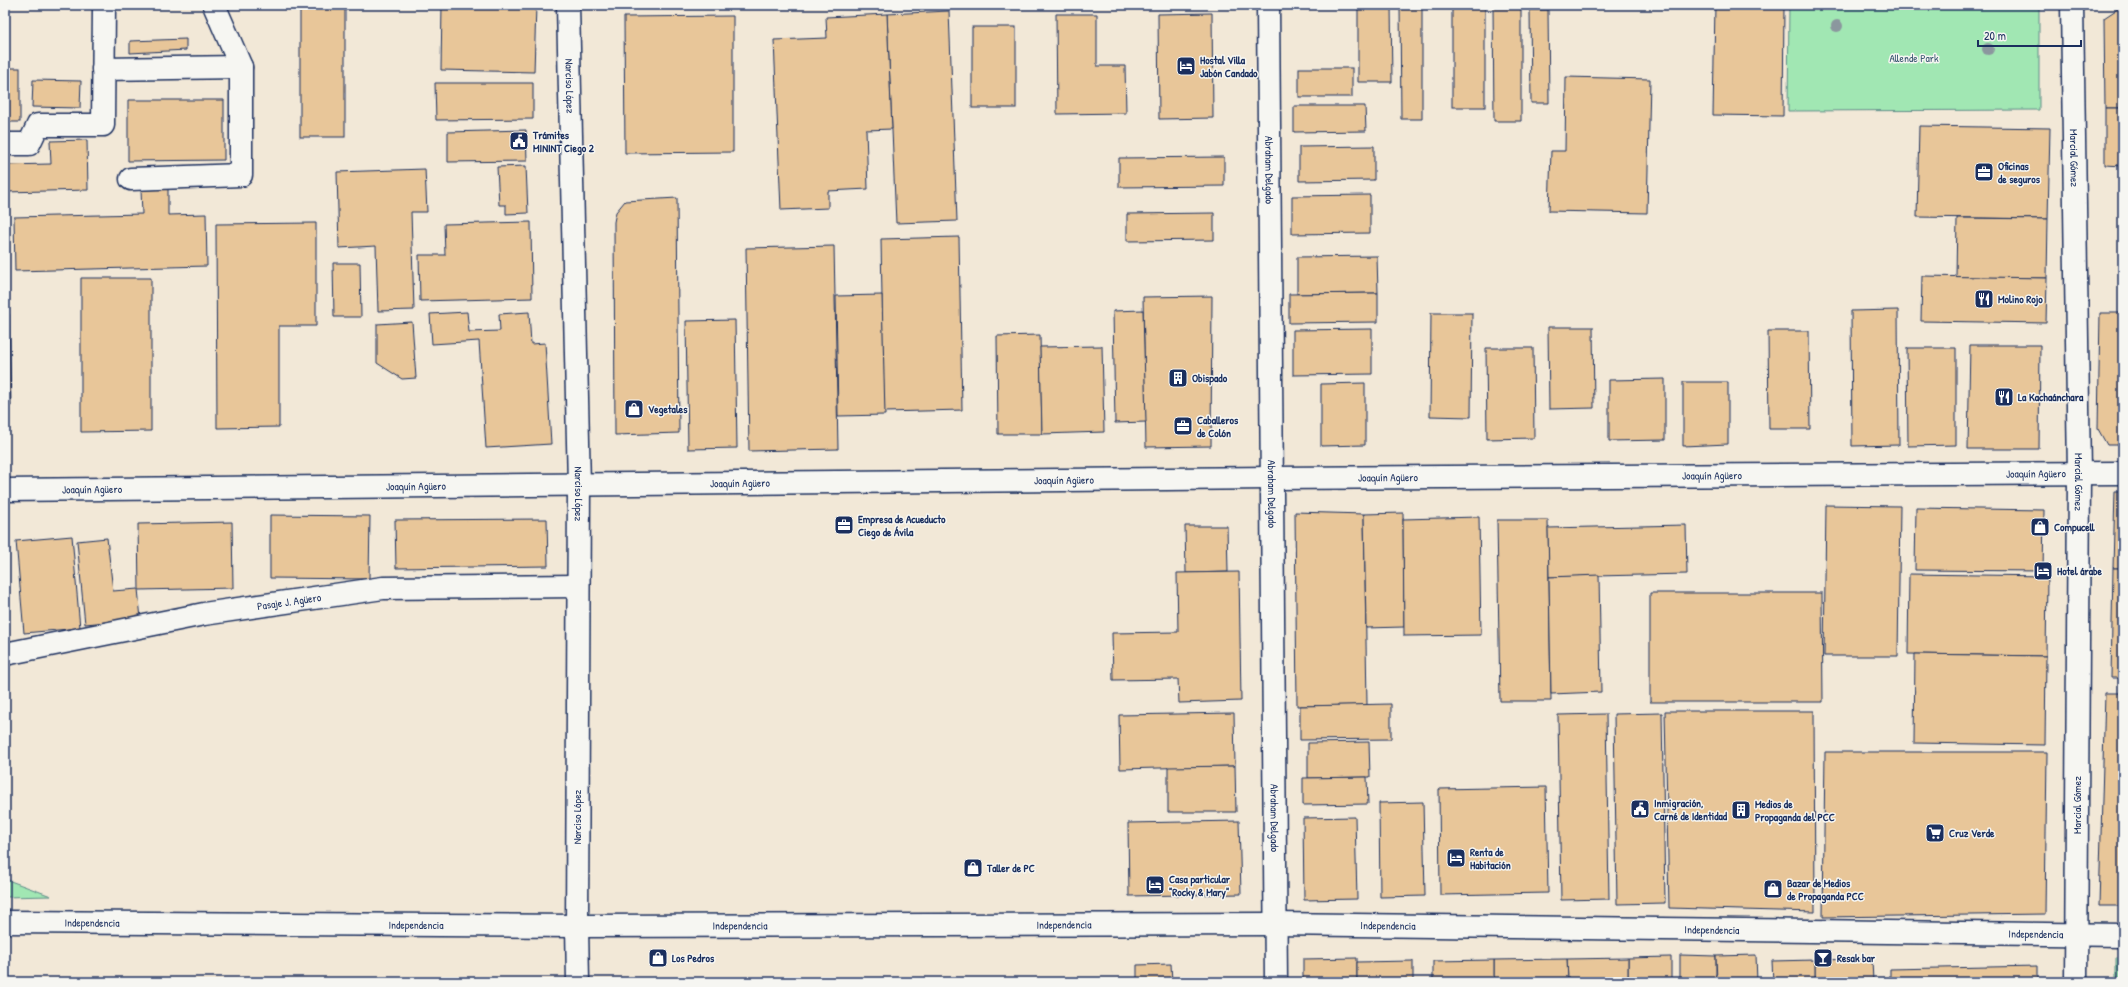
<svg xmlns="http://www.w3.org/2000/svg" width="2128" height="987" font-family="'Patrick Hand',sans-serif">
  <rect width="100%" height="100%" fill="#f2e8d7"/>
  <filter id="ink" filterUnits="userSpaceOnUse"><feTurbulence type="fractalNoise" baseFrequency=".025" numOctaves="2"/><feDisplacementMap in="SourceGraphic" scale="8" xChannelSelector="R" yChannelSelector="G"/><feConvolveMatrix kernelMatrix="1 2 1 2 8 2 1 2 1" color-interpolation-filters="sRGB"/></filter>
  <g filter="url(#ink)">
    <!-- green -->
    <g fill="#a1e7b3" stroke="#5e8b88">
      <path d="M1789 5H2039V110L1788 111Z"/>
      <path d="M5 879 51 896 5 897Z"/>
      <path d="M2116 957 2123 958V982H2116Z"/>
    </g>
    <!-- building -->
    <g fill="#e8c699" stroke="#1b2f5e">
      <path d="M442 5H536L534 72 441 70Z"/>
      <path d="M1358 5H1391L1392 82H1358Z"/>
      <path d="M1400 5H1422V119H1401Z"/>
      <rect x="1452" y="5" width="33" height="102"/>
      <path d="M1521 5V121H1494L1493 6Z"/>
      <path d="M1715 5H1784L1783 116 1713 115Z"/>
      <rect x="300" y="6" width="45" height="131"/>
      <path d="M2119 8H2123V108H2105L2104 18Z"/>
      <path d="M1530 10H1548L1549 103H1531Z"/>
      <path d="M949 11 957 221 896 223 887 14Z"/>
      <path d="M1212 13 1213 118 1159 119 1158 14Z"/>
      <path d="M887 14 892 129 866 130 868 189 828 191V208L781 210 774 40 827 38 826 17Z"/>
      <path d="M1056 14H1097V66H1125L1126 113 1057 114Z"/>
      <path d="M733 16V152L625 153 624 17Z"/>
      <rect x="972" y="27" width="44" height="81"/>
      <path d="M186 39V50L130 53V41Z"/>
      <rect x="5" y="68" width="15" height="54"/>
      <rect x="1299" y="68" width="53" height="29"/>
      <path d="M1566 77 1650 79 1647 213 1549 211 1551 151H1565Z"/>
      <path d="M33 80 81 81 80 108 32 107Z"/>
      <path d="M435 83H533V119L436 120Z"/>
      <path d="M128 100H224V160L128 161Z"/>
      <path d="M1294 106H1365L1366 131 1294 132Z"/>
      <path d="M2105 108H2123V166L2105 165Z"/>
      <path d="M1919 126 2050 128 2048 219 1917 217Z"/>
      <path d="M526 130 527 161 448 162V132Z"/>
      <path d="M87 140 88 190 5 192V165L51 164 50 141Z"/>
      <path d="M1374 146V180L1299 181V147Z"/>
      <path d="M1224 157V186L1119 187V158Z"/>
      <path d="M526 166 528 213 506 214V205H499L497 167Z"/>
      <path d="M425 169 427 212H411L414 310 378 311 376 246 339 248 337 172Z"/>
      <path d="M168 189V215L206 214 207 266 15 271 14 217 142 214 141 190Z"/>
      <path d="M1370 195V233L1292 234V196Z"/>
      <path d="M677 198 679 433 615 435 614 222 616 212 625 201Z"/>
      <path d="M1214 213V240L1127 241V214Z"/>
      <path d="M1957 218 2048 219 2047 278 1956 277Z"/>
      <path d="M531 222 532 298 420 301 419 255H445L444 224Z"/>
      <path d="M316 223V326H279V427L217 428 216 224Z"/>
      <path d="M959 237 962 410 884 412 881 239Z"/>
      <path d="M834 246 838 449 749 451 746 248Z"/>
      <path d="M1377 256 1378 293 1297 294V257Z"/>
      <path d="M333 263H360L361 317H334Z"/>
      <path d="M1922 276 2047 278 2046 323 1921 321Z"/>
      <path d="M81 278H151V431L81 432Z"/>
      <path d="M1378 293V322L1289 323V294Z"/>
      <path d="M882 295 885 415 838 416 836 296Z"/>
      <path d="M1212 296 1211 446 1146 447 1143 297Z"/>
      <path d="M1143 310 1146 422 1115 423 1113 311Z"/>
      <path d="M1898 310 1899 445 1852 446 1851 311Z"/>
      <path d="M467 312 469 332 500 331 499 314 529 312 531 344 545 343 551 444 486 448 479 341 432 344 430 314Z"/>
      <path d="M1431 313H1472L1471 417 1430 416Z"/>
      <path d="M2100 313H2123V445H2107L2098 429Z"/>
      <path d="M5 314H9L11 406 5 407Z"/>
      <path d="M735 320 737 448 688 449 686 321Z"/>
      <path d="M412 322 416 378 402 379 377 363V324Z"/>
      <path d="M1548 327H1593L1594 408 1549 409Z"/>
      <path d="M1372 329V374L1293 375V330Z"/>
      <path d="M1768 331H1809L1810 429H1769Z"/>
      <path d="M1040 335 1042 434H998L997 336Z"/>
      <path d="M1970 345H2040L2039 449H1968Z"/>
      <path d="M1102 346 1104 432 1042 434 1040 347Z"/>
      <path d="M1486 348H1533L1534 438 1487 439Z"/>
      <path d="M1907 348H1956V445L1908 446Z"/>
      <path d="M1665 379V440L1609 441V380Z"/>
      <path d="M1683 382H1728V444L1683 446Z"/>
      <path d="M1365 383V445L1321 446V384Z"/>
      <path d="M2115 491H2123V568H2113Z"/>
      <path d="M1826 505 1900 506 1898 656H1824Z"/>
      <path d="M1916 508 2044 510 2043 571 1915 570Z"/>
      <path d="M1295 512 1364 514 1367 705 1297 706Z"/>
      <path d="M1403 513 1404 627 1366 628 1364 514Z"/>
      <path d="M270 515 370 516 369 579 270 578Z"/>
      <path d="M1479 517 1481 635 1404 636 1403 519Z"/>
      <path d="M547 519 548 566 396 568 395 520Z"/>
      <path d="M1497 520H1548L1551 701H1500Z"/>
      <path d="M232 522 233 588 139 590 138 524Z"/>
      <path d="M1686 525 1687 574 1549 577 1548 528Z"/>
      <path d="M1185 526H1227L1228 572 1186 573Z"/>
      <path d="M72 536 80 628 24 633 16 541Z"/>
      <path d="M107 538 113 591 138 589 141 619 85 624 77 541Z"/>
      <path d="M2113 568H2123V678H2111Z"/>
      <path d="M1239 572 1241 701 1179 703 1178 679 1113 680 1112 633 1178 632 1177 573Z"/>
      <path d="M1909 574 2047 576 2046 656 1908 654Z"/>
      <path d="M1599 575 1601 692 1551 694 1549 577Z"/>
      <path d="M1650 593H1822L1823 702H1650Z"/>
      <path d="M1915 654 2046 656 2045 745 1914 743Z"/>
      <path d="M2105 693H2123V906H2099Z"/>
      <path d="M1391 704V739L1300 740V706Z"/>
      <path d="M1665 711H1814L1815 912 1669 908Z"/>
      <path d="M1234 713 1235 766 1120 769 1119 715Z"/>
      <path d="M1662 713 1665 903 1617 904 1614 714Z"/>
      <path d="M1606 714 1609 899 1561 900 1558 715Z"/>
      <path d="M1369 742 1370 777 1308 778V743Z"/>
      <path d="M1825 752H2047L2045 914 1823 917Z"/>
      <path d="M1235 766 1236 812H1168V767Z"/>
      <path d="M1367 777 1368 804 1303 805V778Z"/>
      <path d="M1546 787 1548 893 1440 895 1439 789Z"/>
      <path d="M1423 802 1425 896 1380 897 1379 803Z"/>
      <path d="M1355 817 1357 899 1304 900 1303 818Z"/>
      <path d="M1239 821 1241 894 1129 896 1128 823Z"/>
      <path d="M1680 955 1716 956V982H1680Z"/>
      <path d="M1756 955 1757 982H1717L1716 956Z"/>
      <path d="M1671 957V982H1628V958Z"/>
      <path d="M1357 958V982H1303V959Z"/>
      <path d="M1628 958V982H1568L1567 959Z"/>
      <path d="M1567 959 1568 982H1494V960Z"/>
      <path d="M1872 959 1873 982H1815V960Z"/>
      <path d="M1494 960V982H1433V961Z"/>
      <path d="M1815 960V982H1773L1772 961Z"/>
      <path d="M1413 961V982H1357V962Z"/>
      <path d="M1171 964 1172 982H1137V965Z"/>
      <path d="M2038 966V982H1890V969Z"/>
    </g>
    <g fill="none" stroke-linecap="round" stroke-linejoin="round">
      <!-- minor casing -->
      <g stroke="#1b2f5e" stroke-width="25">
        <g id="minor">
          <path id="s1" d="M568 5 579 485 577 926 578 982"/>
          <path d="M103 69 241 67"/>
          <path d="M5 144H29L38 125H103L104 5"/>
          <path d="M131 179 241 175V67L214 5"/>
          <path id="s2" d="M5 490 1271 478 2123 473"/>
          <path id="s3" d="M5 654 204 614 383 588 578 586"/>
          <path id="s4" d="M5 922 577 926 1275 924 2123 935"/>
        </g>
      </g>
      <!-- major casing -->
      <g stroke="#1b2f5e" stroke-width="25">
        <g id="major">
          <path id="s5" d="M1268 5 1276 982"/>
          <path id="s6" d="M2072 5 2079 473 2076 982"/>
        </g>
      </g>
      <!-- minor -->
      <use href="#minor" stroke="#f6f6f2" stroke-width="22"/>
      <!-- major -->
      <use href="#major" stroke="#f6f6f2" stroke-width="22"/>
    </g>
    <!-- trees -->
    <g fill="#8b979e">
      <circle cx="1837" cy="26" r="6"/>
      <circle cx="1988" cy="49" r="6"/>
    </g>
  </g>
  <!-- icons -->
  <defs>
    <g id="hotel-square" transform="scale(1)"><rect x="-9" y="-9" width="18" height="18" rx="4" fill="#1b2f5e" stroke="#f6f6f2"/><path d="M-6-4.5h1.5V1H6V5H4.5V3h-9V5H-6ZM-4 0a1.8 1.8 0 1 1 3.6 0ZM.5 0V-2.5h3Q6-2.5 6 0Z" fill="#fff"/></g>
    <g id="civic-square" transform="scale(1)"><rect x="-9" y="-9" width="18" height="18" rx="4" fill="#1b2f5e" stroke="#f6f6f2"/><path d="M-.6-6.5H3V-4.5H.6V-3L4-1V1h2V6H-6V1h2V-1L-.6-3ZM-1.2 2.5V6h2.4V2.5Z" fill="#fff"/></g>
    <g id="office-square" transform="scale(1)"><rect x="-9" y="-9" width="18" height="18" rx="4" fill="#1b2f5e" stroke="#f6f6f2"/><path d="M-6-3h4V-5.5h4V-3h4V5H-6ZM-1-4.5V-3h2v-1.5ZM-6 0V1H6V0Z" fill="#fff"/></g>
    <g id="restaurant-square" transform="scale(1)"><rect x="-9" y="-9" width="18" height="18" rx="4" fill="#1b2f5e" stroke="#f6f6f2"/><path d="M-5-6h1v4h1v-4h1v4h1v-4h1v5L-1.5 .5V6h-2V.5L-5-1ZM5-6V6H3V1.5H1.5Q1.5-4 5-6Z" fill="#fff"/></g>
    <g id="building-square" transform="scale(1)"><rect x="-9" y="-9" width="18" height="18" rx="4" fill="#1b2f5e" stroke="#f6f6f2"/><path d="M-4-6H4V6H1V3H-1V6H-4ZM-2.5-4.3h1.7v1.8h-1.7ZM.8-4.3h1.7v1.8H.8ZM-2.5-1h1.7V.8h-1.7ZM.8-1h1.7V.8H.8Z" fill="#fff"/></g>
    <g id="shop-square" transform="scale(1)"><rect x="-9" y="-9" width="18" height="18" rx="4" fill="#1b2f5e" stroke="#f6f6f2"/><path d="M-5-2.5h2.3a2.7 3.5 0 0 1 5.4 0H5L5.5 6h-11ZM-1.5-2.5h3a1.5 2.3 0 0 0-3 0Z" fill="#fff"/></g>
    <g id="supermarket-square" transform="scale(1)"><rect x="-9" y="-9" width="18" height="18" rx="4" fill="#1b2f5e" stroke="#f6f6f2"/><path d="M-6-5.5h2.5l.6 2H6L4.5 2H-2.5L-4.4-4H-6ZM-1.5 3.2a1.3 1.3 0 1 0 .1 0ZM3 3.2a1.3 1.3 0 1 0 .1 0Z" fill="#fff"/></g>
    <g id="bar-square" transform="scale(1)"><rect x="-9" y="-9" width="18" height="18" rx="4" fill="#1b2f5e" stroke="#f6f6f2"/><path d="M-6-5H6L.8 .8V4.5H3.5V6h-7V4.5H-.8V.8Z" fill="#fff"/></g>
  </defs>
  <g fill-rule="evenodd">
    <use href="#hotel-square" x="1186" y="66"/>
    <use href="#civic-square" x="519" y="141"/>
    <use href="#office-square" x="1984" y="172"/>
    <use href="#restaurant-square" x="1984" y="299"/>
    <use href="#building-square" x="1178" y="378"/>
    <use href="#restaurant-square" x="2004" y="397"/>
    <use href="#shop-square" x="634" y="409"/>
    <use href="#office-square" x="1183" y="426"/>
    <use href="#office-square" x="844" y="525"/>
    <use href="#shop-square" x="2040" y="527"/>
    <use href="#hotel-square" x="2043" y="571"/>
    <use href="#civic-square" x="1640" y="809"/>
    <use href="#building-square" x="1741" y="810"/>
    <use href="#supermarket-square" x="1935" y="833"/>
    <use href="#hotel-square" x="1456" y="858"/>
    <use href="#shop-square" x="973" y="868"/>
    <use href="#hotel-square" x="1155" y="885"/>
    <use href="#shop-square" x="1773" y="889"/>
    <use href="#shop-square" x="658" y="958"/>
    <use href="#bar-square" x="1823" y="958"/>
  </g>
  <g text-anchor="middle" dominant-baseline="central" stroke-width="3" stroke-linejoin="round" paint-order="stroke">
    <!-- park labels -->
    <g font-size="11" fill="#36546f" stroke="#f6f6f2">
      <text x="1914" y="58">Allende Park</text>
    </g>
    <!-- poi labels -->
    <g font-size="11" font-weight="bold" fill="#1b2f5e" stroke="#f6f6f2" text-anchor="start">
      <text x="1200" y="60">Hostal Villa<tspan x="1200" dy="13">Jabón Candado</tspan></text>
      <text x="533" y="135">Trámites<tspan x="533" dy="13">MININT Ciego 2</tspan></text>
      <text x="1998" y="166">Oficinas<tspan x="1998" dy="13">de seguros</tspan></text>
      <text x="1998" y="299">Molino Rojo</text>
      <text x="1192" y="378">Obispado</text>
      <text x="2018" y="397">La Kachaánchara</text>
      <text x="648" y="409">Vegetales</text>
      <text x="1197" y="420">Caballeros<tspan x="1197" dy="13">de Colón</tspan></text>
      <text x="858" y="519">Empresa de Acueducto<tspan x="858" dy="13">Ciego de Ávila</tspan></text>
      <text x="2054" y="527">Compucell</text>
      <text x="2057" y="571">Hotel árabe</text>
      <text x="1654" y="803">Inmigración,<tspan x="1654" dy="13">Carné de Identidad</tspan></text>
      <text x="1755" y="804">Medios de<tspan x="1755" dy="13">Propaganda del PCC</tspan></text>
      <text x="1949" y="833">Cruz Verde</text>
      <text x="1470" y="852">Renta de<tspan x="1470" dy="13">Habitación</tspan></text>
      <text x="987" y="868">Taller de PC</text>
      <text x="1169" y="879">Casa particular<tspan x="1169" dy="13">"Rocky &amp; Mary"</tspan></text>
      <text x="1787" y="883">Bazar de Medios<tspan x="1787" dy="13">de Propaganda PCC</tspan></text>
      <text x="672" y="958">Los Pedros</text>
      <text x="1837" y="958">Resak bar</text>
    </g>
    <!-- street labels -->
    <g font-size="11" fill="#1b2f5e" stroke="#f6f6f2">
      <text stroke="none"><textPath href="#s1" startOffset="81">Narciso López</textPath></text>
      <text stroke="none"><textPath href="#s6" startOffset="153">Marcial Gómez</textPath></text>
      <text stroke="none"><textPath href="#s5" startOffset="165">Abraham Delgado</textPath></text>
      <text stroke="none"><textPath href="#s2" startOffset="2031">Joaquín Agüero</textPath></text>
      <text stroke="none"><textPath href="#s2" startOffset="1707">Joaquín Agüero</textPath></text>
      <text stroke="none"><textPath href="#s2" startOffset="1383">Joaquín Agüero</textPath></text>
      <text stroke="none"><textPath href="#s2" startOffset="1059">Joaquín Agüero</textPath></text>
      <text stroke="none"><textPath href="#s6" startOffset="477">Marcial Gómez</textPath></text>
      <text stroke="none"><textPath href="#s2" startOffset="735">Joaquín Agüero</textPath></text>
      <text stroke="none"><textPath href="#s2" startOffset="411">Joaquín Agüero</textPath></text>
      <text stroke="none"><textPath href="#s2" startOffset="87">Joaquín Agüero</textPath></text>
      <text stroke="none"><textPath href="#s1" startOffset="489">Narciso López</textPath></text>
      <text stroke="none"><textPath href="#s5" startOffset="489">Abraham Delgado</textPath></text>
      <text stroke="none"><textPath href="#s3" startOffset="289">Pasaje J. Agüero</textPath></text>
      <text transform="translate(2077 805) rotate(-90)">Marcial Gómez</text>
      <text transform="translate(577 817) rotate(-90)">Narciso López</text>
      <text stroke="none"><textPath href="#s5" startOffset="813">Abraham Delgado</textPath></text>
      <text stroke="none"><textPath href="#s4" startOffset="87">Independencia</textPath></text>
      <text stroke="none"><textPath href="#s4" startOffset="411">Independencia</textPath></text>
      <text stroke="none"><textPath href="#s4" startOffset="1059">Independencia</textPath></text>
      <text stroke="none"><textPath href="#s4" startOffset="1383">Independencia</textPath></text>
      <text stroke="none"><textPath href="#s4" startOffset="735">Independencia</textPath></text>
      <text stroke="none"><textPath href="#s4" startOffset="1707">Independencia</textPath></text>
      <text stroke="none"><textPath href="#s4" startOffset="2031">Independencia</textPath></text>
    </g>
  </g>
  <!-- margin -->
  <rect width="2128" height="987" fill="none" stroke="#f6f6f2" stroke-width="20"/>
  <rect x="10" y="10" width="2108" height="967" fill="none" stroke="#1b2f5e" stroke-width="1.5" filter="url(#ink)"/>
  <!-- scale -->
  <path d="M1978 40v6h103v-6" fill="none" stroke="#1b2f5e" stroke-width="2"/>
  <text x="1984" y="40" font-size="12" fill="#1b2f5e" stroke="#f6f6f2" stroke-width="3" paint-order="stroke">20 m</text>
</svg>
